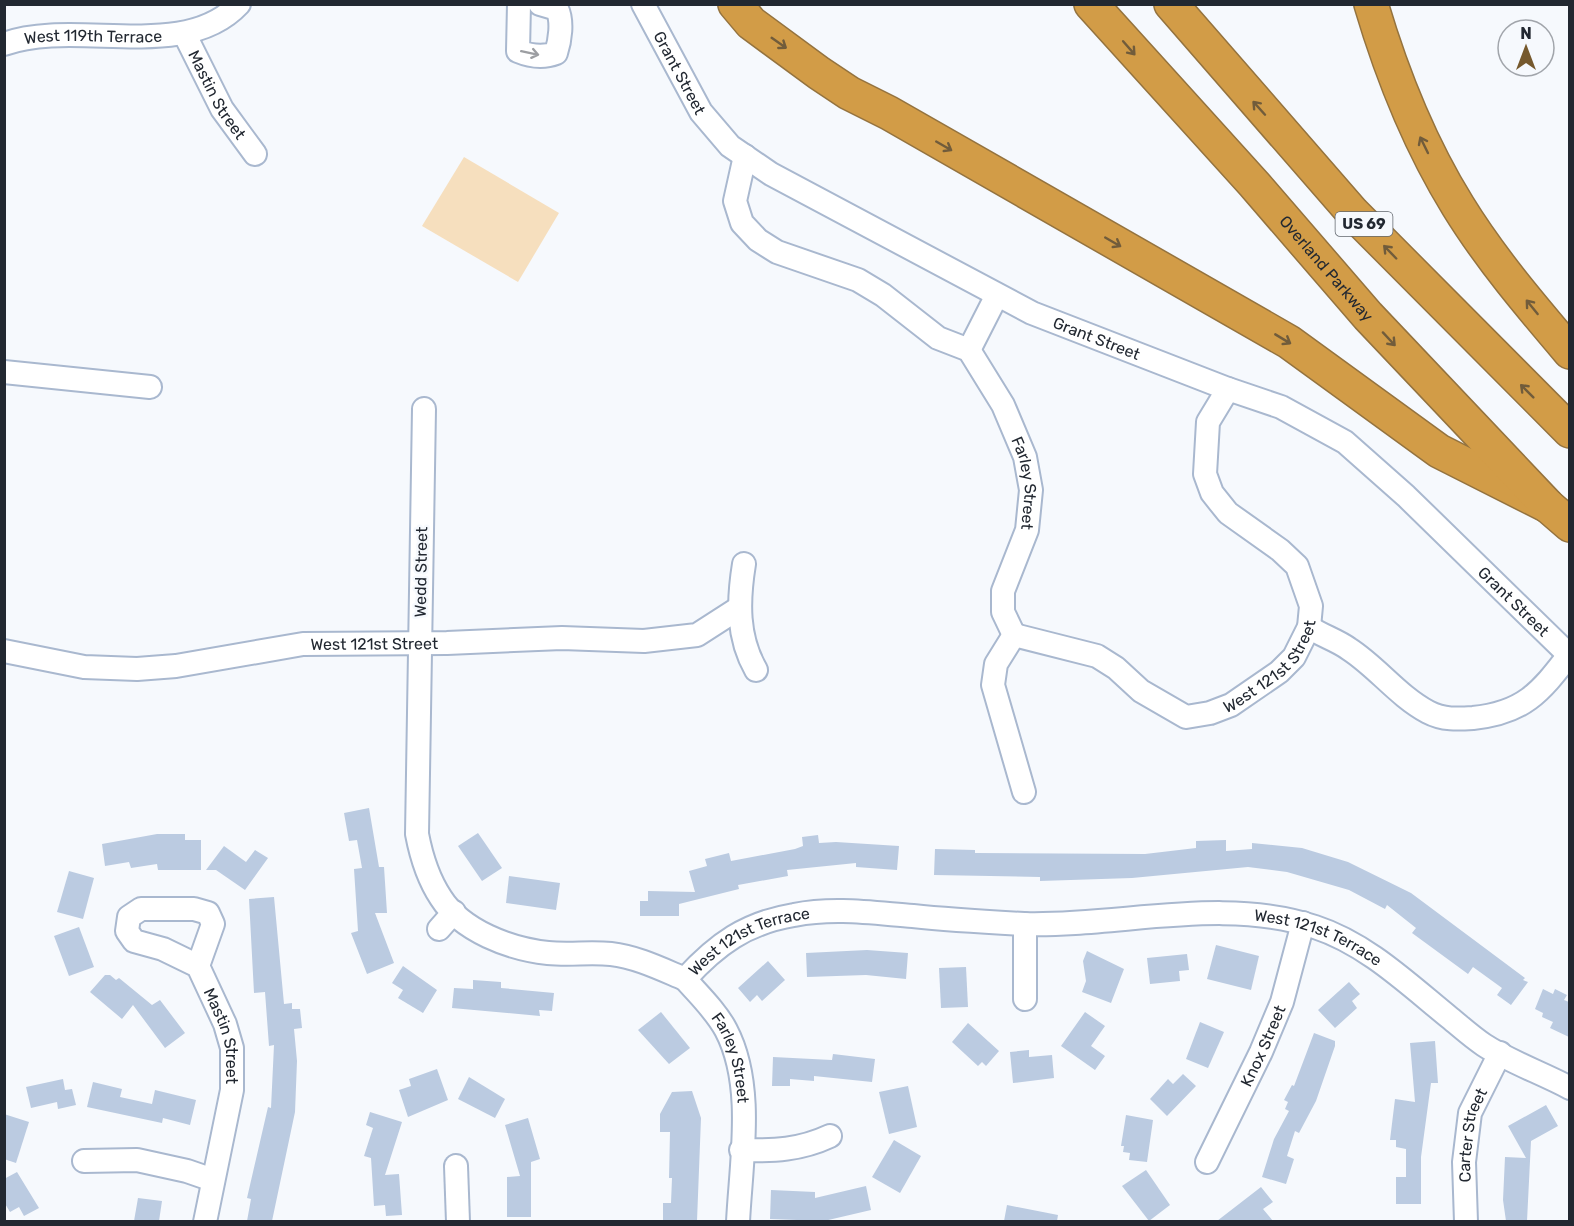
<svg xmlns="http://www.w3.org/2000/svg" width="1574" height="1226" font-family="Rubik,sans-serif">
  <rect width="100%" height="100%" fill="#f6f9fd"/>
  <!-- green -->
  <path fill="#f6dfbe" d="M464 157 559 213 518 282 422 226Z"/>
  <!-- building -->
  <g fill="#bbcbe1">
    <path d="M369 808 379 867H384L387 913H375L394 963 367 974 351 933 358 931 354 869 362 868 357 840 349 841 344 813Z"/>
    <path d="M478 833 502 868 482 881 458 846Z"/>
    <path d="M157 834H185V840H201V870H158L157 864 131 868 129 862 105 866 102 844Z"/>
    <path d="M818 835 819 843 836 842 899 846 897 870 856 867V863L787 870 788 876 738 885 739 889 679 904V916H640V901H648V891L695 892 689 871 707 866 705 859 729 853 731 861 795 849 803 846 802 837Z"/>
    <path d="M1226 840V851L1252 849V843L1302 848 1348 862 1411 893 1525 978 1523 980 1528 982 1511 1005 1497 995 1502 988 1473 967 1468 974 1412 933 1416 928 1387 905 1385 909 1349 890 1287 872 1248 867 1132 878 1040 881V877L934 875 935 849 975 850V853L1145 854 1196 848V841Z"/>
    <path d="M224 846 246 862 255 850 268 858 245 890 216 870H206Z"/>
    <path d="M69 871 94 878 83 919 57 912Z"/>
    <path d="M509 876 560 883 556 910 506 903Z"/>
    <path d="M274 897 284 1004 292 1003V1009H300L302 1028 294 1029 297 1061 295 1112 272 1221H247L251 1199 247 1198 268 1107 271 1108 274 1045 269 1046 265 992 254 993 249 899Z"/>
    <path d="M79 927 94 967 69 976 54 936Z"/>
    <path d="M1216 945 1259 956 1251 990 1207 979Z"/>
    <path d="M867 950 908 953 906 979 866 975 807 977 806 953Z"/>
    <path d="M1087 951 1124 969 1111 1003 1082 992 1086 981 1083 961Z"/>
    <path d="M1187 954 1189 970 1179 971 1180 981 1150 984 1147 958Z"/>
    <path d="M768 961 785 980 762 1001 757 995 750 1002 738 988Z"/>
    <path d="M403 966 437 990 423 1013 398 998 403 990 392 983Z"/>
    <path d="M966 967 968 1007 941 1008 939 968Z"/>
    <path d="M105 975H110L116 980 119 978 152 1005 160 1000 185 1033 165 1048 133 1005 122 1019 90 992Z"/>
    <path d="M473 980 501 982V988L554 993 552 1011 539 1010 540 1016 452 1008 454 988 473 989Z"/>
    <path d="M1349 982 1360 994 1352 1001 1357 1008 1335 1028 1318 1010Z"/>
    <path d="M1543 989 1553 994 1555 989 1567 995 1564 1000 1569 1002V1037L1550 1028 1553 1022 1542 1017 1543 1013 1535 1009Z"/>
    <path d="M661 1012 690 1048 669 1064 638 1030Z"/>
    <path d="M1085 1012 1105 1026 1091 1046 1105 1056 1095 1070 1061 1046Z"/>
    <path d="M1200 1022 1224 1032 1208 1068 1186 1059Z"/>
    <path d="M968 1023 999 1051 986 1066 982 1062 978 1066 952 1042Z"/>
    <path d="M1314 1033 1335 1041V1046L1316 1101 1299 1133 1295 1131 1287 1156 1294 1159 1286 1184 1262 1177 1274 1139 1289 1111 1285 1109 1288 1102 1284 1100 1292 1085 1294 1086Z"/>
    <path d="M1435 1041 1438 1083H1431L1421 1157V1204H1396V1177H1406V1149L1396 1147V1140H1390L1395 1099 1415 1102 1410 1043Z"/>
    <path d="M1029 1050V1057L1052 1055 1054 1078 1013 1083 1010 1052Z"/>
    <path d="M833 1054 875 1059 872 1082 814 1076V1081L790 1079V1086H772L773 1057 832 1060Z"/>
    <path d="M437 1069 448 1100 408 1117 399 1090 411 1086 409 1079Z"/>
    <path d="M1183 1074 1196 1086 1167 1116 1150 1099 1168 1079 1173 1084Z"/>
    <path d="M469 1077 505 1099 495 1118 458 1099Z"/>
    <path d="M63 1079 65 1090 72 1089 76 1105 58 1109 57 1102 31 1108 26 1087Z"/>
    <path d="M93 1082 122 1089 120 1097 152 1104 155 1090 196 1100 190 1125 163 1118 162 1123 87 1107Z"/>
    <path d="M908 1086 917 1127 889 1134 879 1092Z"/>
    <path d="M692 1091 701 1118 697 1221H663V1203H671L672 1178H669L670 1132H660V1114L672 1092Z"/>
    <path d="M1546 1105 1558 1126 1531 1141 1527 1221H1506L1503 1200 1505 1157 1526 1158 1508 1126Z"/>
    <path d="M370 1112 402 1122 385 1175 399 1174 402 1215 386 1216 385 1205 374 1206 371 1158 364 1156 373 1128 366 1125Z"/>
    <path d="M4 1114 29 1122 16 1163 4 1159Z"/>
    <path d="M1126 1115 1153 1120 1147 1162 1129 1160 1130 1153 1123 1152 1124 1146H1121Z"/>
    <path d="M528 1118 540 1159 531 1162V1217H507V1177L520 1176 505 1125Z"/>
    <path d="M894 1140 921 1156 900 1193 872 1177Z"/>
    <path d="M1146 1170 1170 1205 1149 1221 1122 1186Z"/>
    <path d="M17 1172 39 1208 24 1216 19 1207 10 1212 4 1202V1179Z"/>
    <path d="M866 1186 871 1210 824 1221 770 1219 771 1190 815 1192V1198Z"/>
    <path d="M1261 1187 1273 1202 1263 1209 1273 1221H1217Z"/>
    <path d="M138 1198 162 1201 159 1221H134Z"/>
    <path d="M1007 1205 1058 1215 1057 1221H1004Z"/>
  </g>
  <g fill="none" stroke-linecap="round" stroke-linejoin="round">
    <!-- minor casing -->
    <g stroke="#a9b8cf" stroke-width="26">
      <g id="minor">
        <path d="M519 4 518 51C530 56 543 58 556 53 560 41 563 21 557 9L540 4"/>
        <path id="s1" d="M643 4 701 112 730 146 771 174 1032 313 1228 389 1281 407 1345 442 1406 496 1570 656"/>
        <path id="s2" d="M184 33 222 109 255 154"/>
        <path id="s3" d="M4 44C75 18 184 63 239 4"/>
        <path id="s4" d="M745 156 735 201 742 223 758 240 777 252 858 280 883 295 938 338 969 350 1003 405 1025 457 1031 490 1027 530 1003 591V612L1014 635"/>
        <path d="M969 350 997 295"/>
        <path d="M4 372 150 387"/>
        <path id="s5" d="M424 409 417 834C421 855 429 880 441 898 462 931 510 949 548 953 569 955 590 952 611 954 637 957 661 969 685 979 717 944 746 923 794 915 834 907 873 913 913 916 950 920 987 922 1024 924 1119 927 1223 896 1315 927 1367 944 1408 984 1450 1018 1461 1027 1472 1037 1484 1045 1510 1062 1542 1073 1570 1088"/>
        <path d="M744 564C738 601 737 637 756 670"/>
        <path d="M1309 627C1322 636 1337 640 1349 649 1377 667 1398 696 1428 712 1443 720 1458 719 1473 718 1523 713 1540 693 1569 655"/>
        <path id="s6" d="M1014 635 1097 656 1116 668 1141 691 1186 717 1210 713 1231 705 1279 672 1294 657 1309 627 1311 606 1297 566 1280 550 1228 513 1212 493 1205 474 1208 422 1228 389"/>
        <path d="M1014 635 996 664 993 685 1024 792"/>
        <path id="s7" d="M4 651 84 667 137 669 176 666 303 644 447 643 562 638 644 641 697 635 739 608"/>
        <path d="M439 929 454 912"/>
        <path id="s8" d="M198 966 213 924 208 913 194 909H141L129 917 127 931 134 941 163 949 198 966 225 1024 232 1048V1090L205 1222"/>
        <path id="s9" d="M685 979C699 995 716 1011 726 1030 755 1085 741 1161 738 1222"/>
        <path d="M1025 999V924"/>
        <path d="M741 1150C774 1151 800 1150 830 1136"/>
        <path d="M84 1161 137 1160 187 1171 213 1180"/>
        <path id="s10" d="M1207 1162 1261 1052 1282 1002 1303 923"/>
        <path d="M456 1166 458 1222"/>
        <path id="s11" d="M1466 1222 1464 1162 1470 1113 1500 1053"/>
      </g>
    </g>
    <!-- highway casing -->
    <g stroke="#94733f" stroke-width="36">
      <g id="highway">
        <path d="M735 4 751 23 819 73 849 93 889 113 1289 342 1439 451 1548 506"/>
        <path id="s12" d="M1091 4 1254 184 1368 316 1548 506 1570 525"/>
        <path d="M1171 4 1353 213 1570 431"/>
        <path d="M1371 4C1392 75 1419 143 1458 206 1490 258 1530 305 1570 352"/>
      </g>
    </g>
    <!-- minor -->
    <use href="#minor" stroke="#fff" stroke-width="22"/>
    <!-- highway -->
    <use href="#highway" stroke="#d29c47" stroke-width="33"/>
  </g>
  <!-- one-way arrows -->
  <defs><path id="oneway-shaft" d="M-6 0H5M1.5-3L5.5 0L1.5 3" fill="none" stroke-width="1.6" stroke-linecap="round" stroke-linejoin="round" transform="scale(1.5)"/></defs>
  <g stroke="#715c3b">
    <use href="#oneway-shaft" transform="translate(779 43) rotate(35)"/>
    <use href="#oneway-shaft" transform="translate(1129 48) rotate(49)"/>
    <use href="#oneway-shaft" transform="translate(1259 108) rotate(-132)"/>
    <use href="#oneway-shaft" transform="translate(1424 145) rotate(-116)"/>
    <use href="#oneway-shaft" transform="translate(944 146) rotate(30)"/>
    <use href="#oneway-shaft" transform="translate(1113 242) rotate(30)"/>
    <use href="#oneway-shaft" transform="translate(1390 252) rotate(-134)"/>
    <use href="#oneway-shaft" transform="translate(1532 307) rotate(-129)"/>
    <use href="#oneway-shaft" transform="translate(1283 339) rotate(31)"/>
    <use href="#oneway-shaft" transform="translate(1389 339) rotate(47)"/>
    <use href="#oneway-shaft" transform="translate(1527 391) rotate(-135)"/>
  </g>
  <use stroke="#9c9ea2" href="#oneway-shaft" transform="translate(530 53) rotate(12)"/>
  <g text-anchor="middle" dominant-baseline="central" stroke-width="5" stroke-linejoin="round" paint-order="stroke">
    <!-- shield labels -->
    <rect fill="#f6f9fd" stroke="#62676e" stroke-width="1.5" x="1335.5" y="212" width="57" height="24" rx="4.5"/>
    <g font-size="15" font-weight="bold" fill="#222831">
      <text x="1364" y="224">US 69</text>
    </g>
    <!-- street labels -->
    <g font-size="16" fill="#222831" stroke="#f6f9fd">
      <text stroke="none"><textPath href="#s3" startOffset="90">West 119th Terrace</textPath></text>
      <text stroke="none"><textPath href="#s1" startOffset="78">Grant Street</textPath></text>
      <text stroke="none"><textPath href="#s2" startOffset="70">Mastin Street</textPath></text>
      <text stroke="none"><textPath href="#s12" startOffset="354">Overland Parkway</textPath></text>
      <text stroke="none"><textPath href="#s1" startOffset="582">Grant Street</textPath></text>
      <text stroke="none"><textPath href="#s4" startOffset="480">Farley Street</textPath></text>
      <text transform="translate(421 572) rotate(-89)">Wedd Street</text>
      <text stroke="none"><textPath href="#s1" startOffset="1084">Grant Street</textPath></text>
      <text stroke="none"><textPath href="#s7" startOffset="374">West 121st Street</textPath></text>
      <text stroke="none"><textPath href="#s6" startOffset="297">West 121st Street</textPath></text>
      <text stroke="none"><textPath href="#s5" startOffset="1418">West 121st Terrace</textPath></text>
      <text stroke="none"><textPath href="#s5" startOffset="836">West 121st Terrace</textPath></text>
      <text stroke="none"><textPath href="#s8" startOffset="309">Mastin Street</textPath></text>
      <text stroke="none"><textPath href="#s10" startOffset="129">Knox Street</textPath></text>
      <text stroke="none"><textPath href="#s9" startOffset="94">Farley Street</textPath></text>
      <text stroke="none"><textPath href="#s11" startOffset="88">Carter Street</textPath></text>
    </g>
  </g>
  <!-- border -->
  <rect width="1574" height="1226" fill="none" stroke="#222831" stroke-width="12"/>
  <!-- north arrow -->
  <g transform="translate(1526 48)"><circle r="28" fill="#f6f9fd" stroke="#a1a5ab" stroke-width="1.5"/>
  <path d="M0-4.5L10 22L0 15L-10 22Z" fill="#76592d"/>
  <text y="-9" font-size="16" font-weight="bold" text-anchor="middle" fill="#222831">N</text>
  </g>
</svg>
